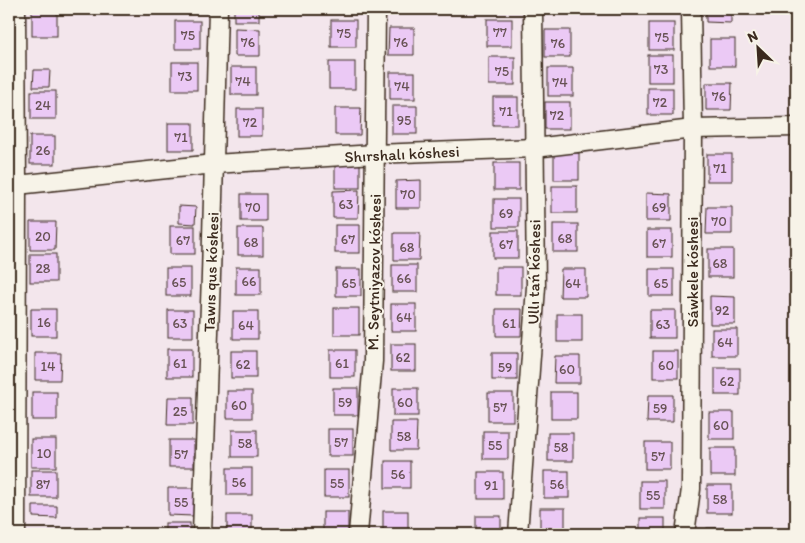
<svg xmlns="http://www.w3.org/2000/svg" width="805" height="543" font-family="Itim,sans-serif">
  <rect width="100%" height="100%" fill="#f3e6ec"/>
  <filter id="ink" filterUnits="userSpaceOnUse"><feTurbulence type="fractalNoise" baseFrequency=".02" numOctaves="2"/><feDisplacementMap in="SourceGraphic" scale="10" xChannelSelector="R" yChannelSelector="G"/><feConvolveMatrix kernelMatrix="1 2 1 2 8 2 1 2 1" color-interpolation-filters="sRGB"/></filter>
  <g filter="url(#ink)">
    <!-- building -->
    <g fill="#ebc9f5" stroke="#3b2a1e">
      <rect x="32" y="9" width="25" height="27"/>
      <rect x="173" y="9" width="25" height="3"/>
      <rect x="234" y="9" width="25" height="12"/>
      <path d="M706 9H731V23L706 22Z"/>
      <rect x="487" y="19" width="25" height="27"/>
      <rect x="331" y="20" width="25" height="27"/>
      <rect x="175" y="21" width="25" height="28"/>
      <rect x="649" y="23" width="25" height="27"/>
      <path d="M235 28 260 29V56H235Z"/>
      <path d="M389 28H414V55H388Z"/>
      <rect x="545" y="30" width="25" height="27"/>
      <rect x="710" y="39" width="25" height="27"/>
      <rect x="648" y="55" width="25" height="27"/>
      <rect x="489" y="57" width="26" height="28"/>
      <rect x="172" y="62" width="25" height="28"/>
      <rect x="329" y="62" width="26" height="27"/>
      <rect x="231" y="67" width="25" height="28"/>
      <rect x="548" y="68" width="25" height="28"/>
      <path d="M34 70H50L49 87H33Z"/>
      <rect x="390" y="72" width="25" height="27"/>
      <path d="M706 83H732L731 110H706Z"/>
      <rect x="648" y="88" width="25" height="27"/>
      <rect x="31" y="91" width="25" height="28"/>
      <rect x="493" y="97" width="25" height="28"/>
      <rect x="545" y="102" width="25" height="27"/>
      <rect x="392" y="106" width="25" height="28"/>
      <path d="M335 108H361L360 135H335Z"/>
      <rect x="237" y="109" width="25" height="27"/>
      <rect x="168" y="123" width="25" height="27"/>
      <rect x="30" y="136" width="25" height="28"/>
      <rect x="554" y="153" width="25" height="27"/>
      <rect x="707" y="154" width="25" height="27"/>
      <rect x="335" y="161" width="25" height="27"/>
      <rect x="494" y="163" width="25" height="27"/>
      <path d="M421 180V208H396V181Z"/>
      <rect x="552" y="186" width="25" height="27"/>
      <path d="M359 190 358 218H333V191Z"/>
      <path d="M646 193 671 194V221H646Z"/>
      <rect x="241" y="194" width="25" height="27"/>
      <rect x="494" y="199" width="25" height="28"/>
      <path d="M179 206 196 207 195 224 179 223Z"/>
      <path d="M707 207H732V234H706Z"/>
      <path d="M30 222H56L55 250H30Z"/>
      <rect x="553" y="224" width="25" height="28"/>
      <rect x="335" y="225" width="25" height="28"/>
      <rect x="170" y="226" width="25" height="28"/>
      <rect x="238" y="228" width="25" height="27"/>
      <rect x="647" y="230" width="25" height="27"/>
      <rect x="493" y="231" width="25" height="27"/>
      <path d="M394 233H420L419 260H394Z"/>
      <rect x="708" y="249" width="25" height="28"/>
      <rect x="30" y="254" width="26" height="28"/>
      <rect x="392" y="265" width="25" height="27"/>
      <rect x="236" y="267" width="25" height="28"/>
      <rect x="496" y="267" width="25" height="28"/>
      <rect x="166" y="268" width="25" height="28"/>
      <rect x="336" y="269" width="25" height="27"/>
      <path d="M561 269H586V297H560Z"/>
      <rect x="649" y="269" width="25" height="27"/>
      <path d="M710 296 735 297V324H710Z"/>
      <rect x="391" y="304" width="25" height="27"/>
      <rect x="334" y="308" width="25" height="27"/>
      <rect x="31" y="309" width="25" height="27"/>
      <path d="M496 309H522L521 336H496Z"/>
      <rect x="168" y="310" width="25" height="27"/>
      <rect x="650" y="310" width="25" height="28"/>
      <rect x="233" y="311" width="25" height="28"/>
      <rect x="557" y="314" width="25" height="28"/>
      <rect x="712" y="329" width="25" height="27"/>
      <rect x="391" y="344" width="25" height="27"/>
      <rect x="167" y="349" width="25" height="28"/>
      <rect x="330" y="350" width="25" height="27"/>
      <rect x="231" y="351" width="25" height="27"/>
      <rect x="653" y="351" width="25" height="27"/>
      <path d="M35 353H61L60 380H35Z"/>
      <rect x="492" y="353" width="25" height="27"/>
      <path d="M555 356H580V383H554Z"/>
      <rect x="715" y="368" width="25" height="27"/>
      <rect x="333" y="388" width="25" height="27"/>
      <rect x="393" y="388" width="25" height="28"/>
      <rect x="227" y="391" width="25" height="27"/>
      <rect x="32" y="392" width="25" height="28"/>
      <rect x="551" y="392" width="26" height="27"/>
      <rect x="488" y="393" width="25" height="28"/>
      <path d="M648 395H673V422H647Z"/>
      <path d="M168 397H193V425H167Z"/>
      <rect x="709" y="412" width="25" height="27"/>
      <path d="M391 422H417L416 450H391Z"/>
      <rect x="328" y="429" width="25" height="27"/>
      <rect x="232" y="430" width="25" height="27"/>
      <rect x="483" y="431" width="25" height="28"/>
      <rect x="548" y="433" width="25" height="28"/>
      <rect x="31" y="439" width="25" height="28"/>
      <rect x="169" y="440" width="25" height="27"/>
      <rect x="645" y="442" width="25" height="27"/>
      <rect x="710" y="448" width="25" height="28"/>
      <rect x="385" y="461" width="25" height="27"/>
      <rect x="227" y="468" width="25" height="27"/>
      <rect x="31" y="470" width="25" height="27"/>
      <rect x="324" y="470" width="25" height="27"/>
      <rect x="544" y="471" width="25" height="27"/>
      <rect x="478" y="472" width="25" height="27"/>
      <rect x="640" y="481" width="25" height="28"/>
      <rect x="707" y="485" width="25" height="28"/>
      <path d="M168 488H194L193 516 168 515Z"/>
      <path d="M33 506H57V518L33 517Z"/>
      <rect x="540" y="508" width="25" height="26"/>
      <rect x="383" y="511" width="25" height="23"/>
      <rect x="323" y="512" width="25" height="22"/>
      <rect x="227" y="515" width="25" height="19"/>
      <rect x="476" y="516" width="25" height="18"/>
      <rect x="640" y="518" width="25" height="16"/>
      <rect x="165" y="523" width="25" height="11"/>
      <rect x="707" y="528" width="25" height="6"/>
    </g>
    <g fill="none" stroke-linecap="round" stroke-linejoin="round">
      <!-- minor casing -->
      <g stroke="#3b2a1e" stroke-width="21">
        <g id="minor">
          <path d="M9 184 17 185 214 164 375 154 535 148 693 129 796 127"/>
          <path d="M16 534 17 185 16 9"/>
          <path d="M202 534 211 275 218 9"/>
          <path d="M358 534 373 361 376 9"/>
          <path d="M518 534 536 287 533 9"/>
          <path d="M685 534 691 489 693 129 691 9"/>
        </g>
      </g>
      <!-- minor -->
      <use href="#minor" stroke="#f7f3e8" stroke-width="18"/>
    </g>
  </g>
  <g text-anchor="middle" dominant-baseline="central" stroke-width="4" stroke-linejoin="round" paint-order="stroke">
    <!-- number labels -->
    <g font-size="14" fill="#675254">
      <text x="500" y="32">77</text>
      <text x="344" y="33">75</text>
      <text x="188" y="35">75</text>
      <text x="662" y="37">75</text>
      <text x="248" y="42">76</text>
      <text x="401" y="42">76</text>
      <text x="558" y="43">76</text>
      <text x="661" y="69">73</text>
      <text x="502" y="71">75</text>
      <text x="185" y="76">73</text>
      <text x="243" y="81">74</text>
      <text x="560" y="82">74</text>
      <text x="402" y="86">74</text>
      <text x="719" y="96">76</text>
      <text x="660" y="102">72</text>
      <text x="43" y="105">24</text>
      <text x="506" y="111">71</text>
      <text x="557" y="115">72</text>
      <text x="404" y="120">95</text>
      <text x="250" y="122">72</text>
      <text x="181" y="137">71</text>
      <text x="43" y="150">26</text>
      <text x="720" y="168">71</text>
      <text x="408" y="194">70</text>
      <text x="346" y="204">63</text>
      <text x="253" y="207">70</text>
      <text x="659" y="207">69</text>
      <text x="506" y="213">69</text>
      <text x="719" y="221">70</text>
      <text x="43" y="236">20</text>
      <text x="565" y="238">68</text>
      <text x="348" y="239">67</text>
      <text x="183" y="240">67</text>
      <text x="251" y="242">68</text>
      <text x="659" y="243">67</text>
      <text x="506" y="244">67</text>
      <text x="407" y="247">68</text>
      <text x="720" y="263">68</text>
      <text x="43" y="268">28</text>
      <text x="404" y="278">66</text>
      <text x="249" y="281">66</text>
      <text x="179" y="282">65</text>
      <text x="349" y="283">65</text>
      <text x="573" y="283">64</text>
      <text x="661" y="283">65</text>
      <text x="722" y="310">92</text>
      <text x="404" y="317">64</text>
      <text x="44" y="322">16</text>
      <text x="180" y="323">63</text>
      <text x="509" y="323">61</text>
      <text x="663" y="324">63</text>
      <text x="246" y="325">64</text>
      <text x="725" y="342">64</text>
      <text x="403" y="357">62</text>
      <text x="180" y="363">61</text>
      <text x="342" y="363">61</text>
      <text x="243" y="364">62</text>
      <text x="666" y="365">60</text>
      <text x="48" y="366">14</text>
      <text x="505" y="367">59</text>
      <text x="567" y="369">60</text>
      <text x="727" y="381">62</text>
      <text x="345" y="402">59</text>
      <text x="405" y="402">60</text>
      <text x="239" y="405">60</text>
      <text x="500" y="407">57</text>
      <text x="660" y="408">59</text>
      <text x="180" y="411">25</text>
      <text x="721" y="425">60</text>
      <text x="404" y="436">58</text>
      <text x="341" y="442">57</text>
      <text x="245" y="443">58</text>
      <text x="495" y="445">55</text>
      <text x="561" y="447">58</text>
      <text x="44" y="453">10</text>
      <text x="181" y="454">57</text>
      <text x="658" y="456">57</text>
      <text x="398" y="474">56</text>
      <text x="239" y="482">56</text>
      <text x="337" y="483">55</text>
      <text x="43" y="484">87</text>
      <text x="557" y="484">56</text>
      <text x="491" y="485">91</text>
      <text x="653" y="495">55</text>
      <text x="720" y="499">58</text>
      <text x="181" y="502">55</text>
    </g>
    <!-- street labels -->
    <g font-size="16" fill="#3b2a1e" stroke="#f7f3e8">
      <text transform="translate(402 154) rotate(-3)">Shırshalı kóshesi</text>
      <text transform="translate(211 272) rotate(-88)">Tawıs qus kóshesi</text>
      <text transform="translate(374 272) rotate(-89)">M. Seytniyazov kóshesi</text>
      <text transform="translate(534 272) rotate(-89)">Ullı tań kóshesi</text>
      <text transform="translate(692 272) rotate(-90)">Sáwkele kóshesi</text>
    </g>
  </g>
  <!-- margin -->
  <rect width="805" height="543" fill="none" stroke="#f7f3e8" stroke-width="30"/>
  <rect x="15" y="15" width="775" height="513" fill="none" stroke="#3b2a1e" stroke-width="2" filter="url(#ink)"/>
  <!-- north arrow -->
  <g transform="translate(758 48) rotate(335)" stroke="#f7f3e8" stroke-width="4" paint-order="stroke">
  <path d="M0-4L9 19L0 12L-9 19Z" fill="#3b2a1e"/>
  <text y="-8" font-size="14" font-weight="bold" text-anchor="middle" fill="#3b2a1e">N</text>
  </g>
</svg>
